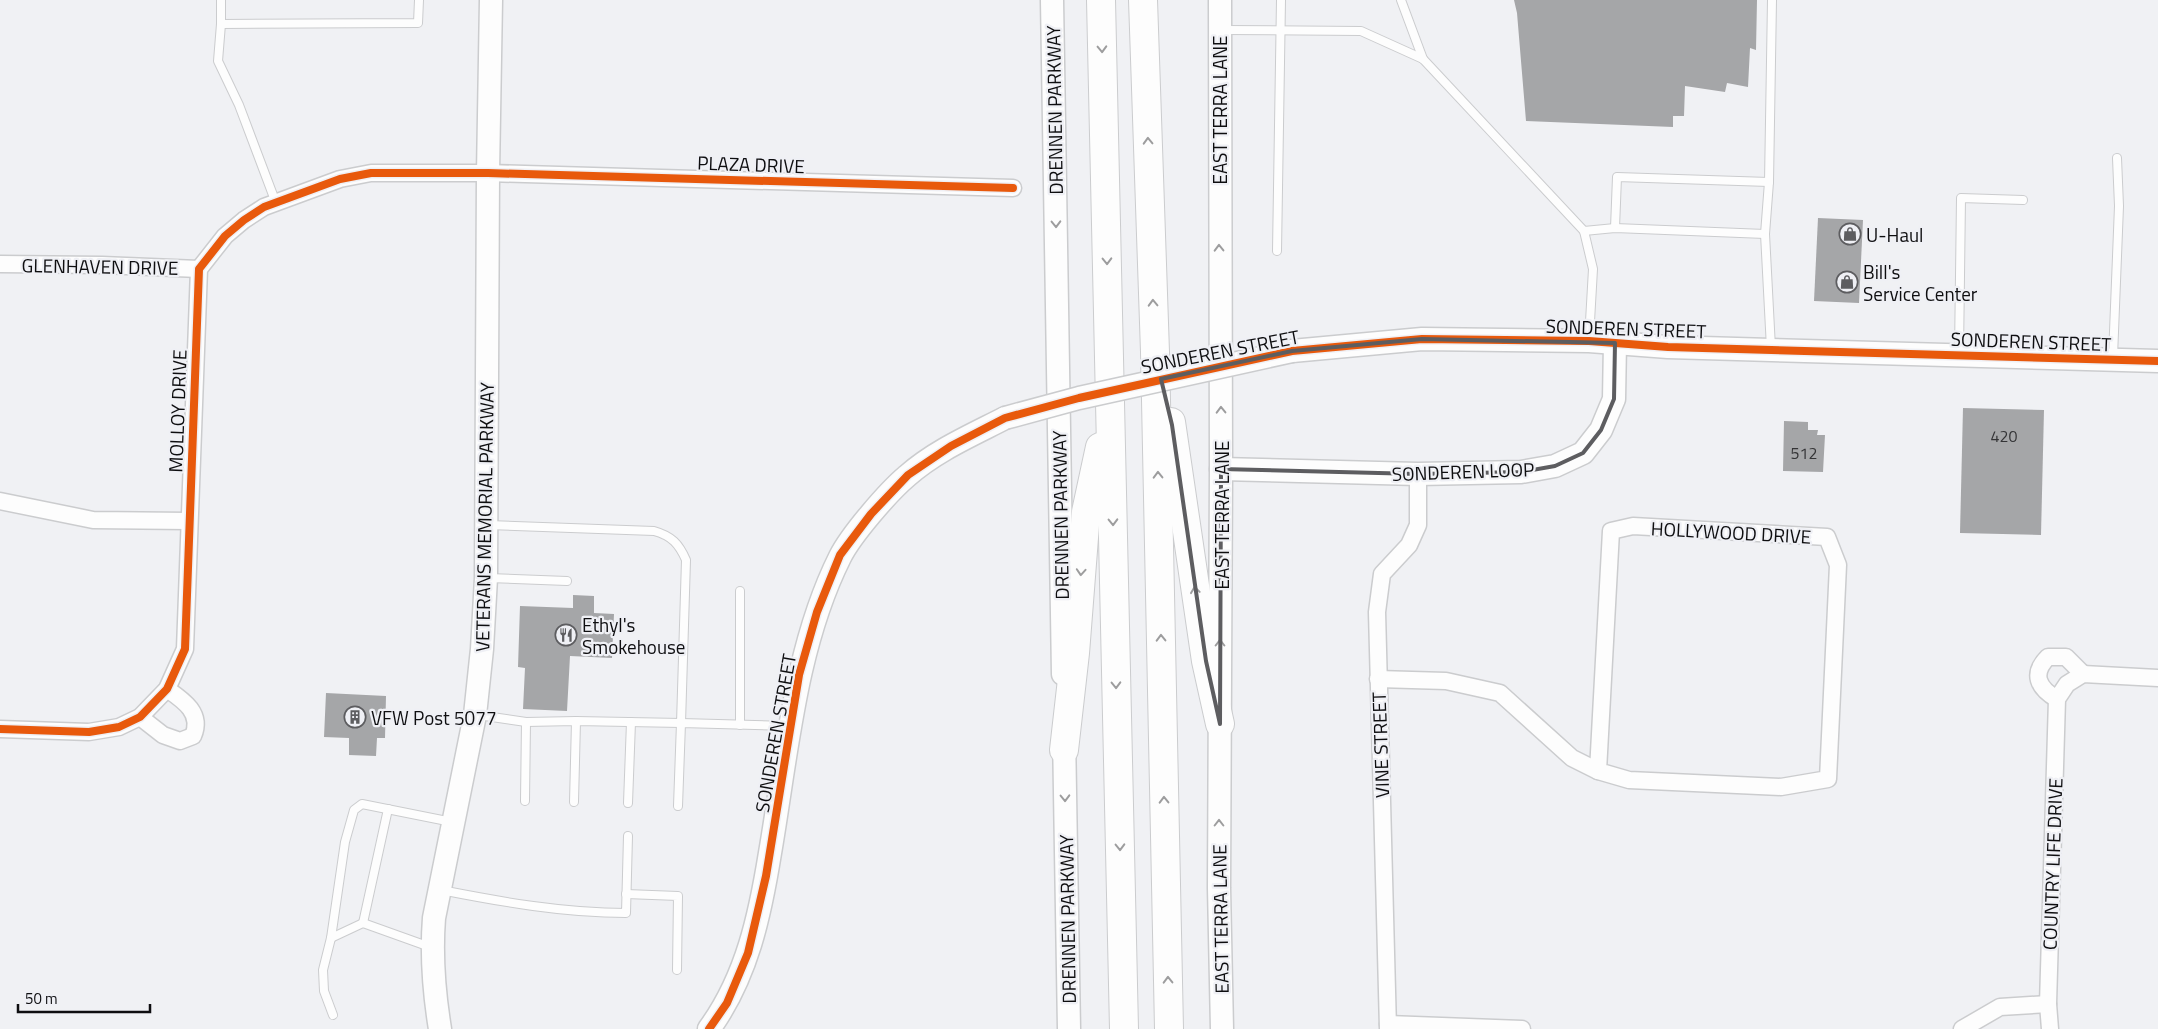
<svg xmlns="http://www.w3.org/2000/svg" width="2158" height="1029" font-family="'Titillium Web',sans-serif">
  <rect width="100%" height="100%" fill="#f0f1f4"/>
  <!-- building -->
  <g fill="#a5a6a8">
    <path d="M1514 0H1757L1756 50 1750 48 1748 87 1727 83 1725 92 1685 86 1684 116H1673V127L1526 121 1517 13Z"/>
    <path d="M1818 218 1863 220 1859 303 1814 301Z"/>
    <path d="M1963 408 2044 410 2041 535 1960 533Z"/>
    <path d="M1784 421 1808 422V430H1818L1817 435H1825L1823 472 1783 471Z"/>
    <path d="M573 595 594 596V613L614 614 612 658 570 656 567 711 523 709 525 668 518 667 520 606 573 608Z"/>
    <path d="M326 693 386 696 385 738H377L376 756 349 755V738L324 737Z"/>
  </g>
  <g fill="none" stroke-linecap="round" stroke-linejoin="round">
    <!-- lane casing -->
    <g stroke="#cbccce" stroke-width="10">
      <g id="lane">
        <path d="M1401 0 1423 59"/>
        <path d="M221 24V0"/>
        <path d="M1223 30 1361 31 1423 59 1584 231 1593 269 1589 339"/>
        <path d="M276 203 239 105 218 61 221 24 418 23 419 0"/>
        <path d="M1615 228 1617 177 1769 182"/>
        <path d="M1584 231 1615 228 1765 234"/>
        <path d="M1277 251 1281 0"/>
        <path d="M1771 348 1765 234 1769 182 1772 0"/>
        <path d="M1959 353 1961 198 2023 200"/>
        <path d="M2113 357 2119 206 2117 158"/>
        <path d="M488 578 567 581"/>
        <path d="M740 591V725"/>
        <path d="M478 715 526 722 576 721 681 723 686 560C679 544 672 536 654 531L488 525"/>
        <path d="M525 801 526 722"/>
        <path d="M574 802 576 721"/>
        <path d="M628 803 631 722"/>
        <path d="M678 806 681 723 787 726"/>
        <path d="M441 890C502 902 564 913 626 913L628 836"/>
        <path d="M626 894 678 896 677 970"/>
        <path d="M363 923 388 809"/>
        <path d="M331 938 363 923 430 947"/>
        <path d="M333 1015 324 991 323 970 331 938 345 842 354 810 362 804 452 822"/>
      </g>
    </g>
    <!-- street casing -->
    <g stroke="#cbccce" stroke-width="19">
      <g id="street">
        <path d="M0 264 102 265 199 269"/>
        <path d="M0 501 93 520 189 521"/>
        <path d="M1633 526 1827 537 1838 565 1828 779 1781 787 1629 780 1598 771 1611 531Z"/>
        <path d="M1378 679 1446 681 1500 693 1572 758 1598 771"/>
        <path d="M2057 699C2038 688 2031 674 2048 657H2066L2083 674"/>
        <path d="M140 717 163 735 180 741 193 736C203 713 183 700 167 689"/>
        <path d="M0 729 89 732 119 727 140 717 167 689 185 649 199 269 225 236 244 220 264 207 340 179 371 173H488L1013 188"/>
        <path d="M1388 1024 1522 1029"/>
        <path d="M1388 1029 1377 612 1382 574 1409 545 1418 525V474"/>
        <path d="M1962 1029 2000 1007 2048 1004"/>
        <path d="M2050 1029 2048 1004 2057 699 2067 684 2083 674 2158 678"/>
      </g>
    </g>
    <!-- secondary casing -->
    <g stroke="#cbccce" stroke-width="25">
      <g id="secondary">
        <path d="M1052 0 1063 674"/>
        <path d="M1220 0 1221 469 1219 888 1222 1029"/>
        <path d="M1292 351 1422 339 1589 341 1668 347 2158 361"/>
        <path d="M1221 469 1418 474 1521 472 1555 466 1583 453 1601 430 1614 399 1615 343"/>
        <path d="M1064 733 1069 1029"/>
        <path d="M440 1029C434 992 431 956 434 918L475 715 482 649 486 578 488 173 491 0"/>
        <path d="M709 1029C747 977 760 915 770 853 787 754 795 647 840 557 851 535 888 492 907 476 935 451 972 435 1005 418"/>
      </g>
    </g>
    <!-- highway casing -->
    <g stroke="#cbccce" stroke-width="30">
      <g id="highway">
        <path d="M1101 0 1124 1029"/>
        <path d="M1143 0 1155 352 1169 1029"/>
        <path d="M1171 422 1206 661 1220 724"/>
        <path d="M1064 750 1075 653 1086 512 1100 447"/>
      </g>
    </g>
    <!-- lane -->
    <use href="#lane" stroke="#fdfdfd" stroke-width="8"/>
    <!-- street -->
    <use href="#street" stroke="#fdfdfd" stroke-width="16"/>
    <!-- secondary -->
    <use href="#secondary" stroke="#fdfdfd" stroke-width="22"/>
    <!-- highway -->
    <use href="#highway" stroke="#fdfdfd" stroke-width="28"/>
    <!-- secondary-bridge casing -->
    <g stroke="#cbccce" stroke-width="25" stroke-linecap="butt">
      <path id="secondary-bridge" d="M1005 418 1079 398 1292 351"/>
    </g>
    <!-- secondary-bridge -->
    <use href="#secondary-bridge" stroke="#fdfdfd" stroke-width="22"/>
    <!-- cycleway casing -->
    <g stroke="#eff0f5" stroke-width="11">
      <g id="cycleway">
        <path d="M0 729 89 732 119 727 140 717 167 689 185 649 199 269 225 236 244 220 264 207 340 179 371 173H488L1013 188"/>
        <path d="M709 1029 727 1003 748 953 766 876 799 675 817 612 840 555 871 514 908 475 951 446 1005 418 1079 398 1292 351 1422 339 1589 341 1668 347 2158 361"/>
      </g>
    </g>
    <!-- cycleway -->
    <use href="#cycleway" stroke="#e8590c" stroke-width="8"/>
  </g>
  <!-- one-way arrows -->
  <defs><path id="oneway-chevron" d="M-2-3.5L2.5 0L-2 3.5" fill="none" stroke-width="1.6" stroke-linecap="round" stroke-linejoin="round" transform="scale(1.25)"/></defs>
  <g stroke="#9d9d9e">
    <use href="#oneway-chevron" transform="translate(1102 49) rotate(88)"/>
    <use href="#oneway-chevron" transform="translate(1148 141) rotate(-92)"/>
    <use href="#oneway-chevron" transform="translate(1056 224) rotate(89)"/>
    <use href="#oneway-chevron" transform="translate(1219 248) rotate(-91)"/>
    <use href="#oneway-chevron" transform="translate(1107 261) rotate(89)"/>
    <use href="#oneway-chevron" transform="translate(1153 303) rotate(-92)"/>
    <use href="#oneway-chevron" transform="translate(1221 410) rotate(-91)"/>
    <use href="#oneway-chevron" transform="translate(1158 475) rotate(-91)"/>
    <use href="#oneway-chevron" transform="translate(1113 522) rotate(89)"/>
    <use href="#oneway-chevron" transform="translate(1081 572) rotate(94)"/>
    <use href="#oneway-chevron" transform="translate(1195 590) rotate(-98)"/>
    <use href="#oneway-chevron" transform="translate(1161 638) rotate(-91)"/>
    <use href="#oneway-chevron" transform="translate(1220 643) rotate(-90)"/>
    <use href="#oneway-chevron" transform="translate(1116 685) rotate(89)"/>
    <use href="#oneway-chevron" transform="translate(1065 798) rotate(89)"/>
    <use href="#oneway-chevron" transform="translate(1164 800) rotate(-91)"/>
    <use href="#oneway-chevron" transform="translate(1219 823) rotate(-90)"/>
    <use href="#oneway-chevron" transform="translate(1120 847) rotate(89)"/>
    <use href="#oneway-chevron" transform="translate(1168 980) rotate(-91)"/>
  </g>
  <!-- marked area -->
  <path fill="none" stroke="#5d5d60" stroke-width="4" stroke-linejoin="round" d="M1422 339 1615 343 1614 399 1601 430 1583 453 1555 466 1521 472 1418 474 1221 469 1220 724 1206 661 1172 425 1161 379 1292 351Z"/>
  <!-- icons -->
  <defs>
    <g id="shop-ring" transform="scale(1.125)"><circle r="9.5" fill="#eff0f5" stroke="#5d5d60" stroke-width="1.5"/><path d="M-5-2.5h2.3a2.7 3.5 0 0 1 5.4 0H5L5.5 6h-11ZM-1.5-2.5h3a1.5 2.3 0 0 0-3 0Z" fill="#5d5d60"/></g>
    <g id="restaurant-ring" transform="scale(1.125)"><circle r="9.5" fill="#eff0f5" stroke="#5d5d60" stroke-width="1.5"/><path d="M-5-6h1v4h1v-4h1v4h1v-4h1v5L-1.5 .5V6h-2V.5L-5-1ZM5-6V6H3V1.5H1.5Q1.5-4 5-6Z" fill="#5d5d60"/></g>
    <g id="building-ring" transform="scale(1.125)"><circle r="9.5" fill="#eff0f5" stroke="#5d5d60" stroke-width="1.5"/><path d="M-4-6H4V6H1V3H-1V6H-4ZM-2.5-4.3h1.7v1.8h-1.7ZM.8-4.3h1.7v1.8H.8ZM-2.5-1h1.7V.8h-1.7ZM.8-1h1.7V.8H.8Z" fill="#5d5d60"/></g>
  </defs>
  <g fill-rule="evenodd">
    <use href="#shop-ring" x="1850" y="234"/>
    <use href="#shop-ring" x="1847" y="282"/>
    <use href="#restaurant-ring" x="566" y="635"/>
    <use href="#building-ring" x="355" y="717"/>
  </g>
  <g text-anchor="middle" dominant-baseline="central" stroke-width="4.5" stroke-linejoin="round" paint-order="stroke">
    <!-- number labels -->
    <g font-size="16" fill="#343436">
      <text x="2004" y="436">420</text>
      <text x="1804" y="453">512</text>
    </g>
    <!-- street labels -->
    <g font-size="19" fill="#0e0e10" stroke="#eff0f5">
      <text transform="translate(1054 110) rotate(-91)">DRENNEN PARKWAY</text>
      <text transform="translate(1219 110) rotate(-90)">EAST TERRA LANE</text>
      <text transform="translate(751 164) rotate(2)">PLAZA DRIVE</text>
      <text transform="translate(100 266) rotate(1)">GLENHAVEN DRIVE</text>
      <text transform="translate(1626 328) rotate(2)">SONDEREN STREET</text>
      <text transform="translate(2031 341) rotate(2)">SONDEREN STREET</text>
      <text transform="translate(1220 351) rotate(-11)">SONDEREN STREET</text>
      <text transform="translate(177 411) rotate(-88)">MOLLOY DRIVE</text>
      <text transform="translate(1463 471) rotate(-2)">SONDEREN LOOP</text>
      <text transform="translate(1060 515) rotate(-91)">DRENNEN PARKWAY</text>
      <text transform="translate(1221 515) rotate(-90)">EAST TERRA LANE</text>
      <text transform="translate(484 517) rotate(-89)">VETERANS MEMORIAL PARKWAY</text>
      <text transform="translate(1731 532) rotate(3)">HOLLYWOOD DRIVE</text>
      <text transform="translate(775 733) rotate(-80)">SONDEREN STREET</text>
      <text transform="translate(1380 745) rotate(-92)">VINE STREET</text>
      <text transform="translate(2052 864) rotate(-88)">COUNTRY LIFE DRIVE</text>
      <text transform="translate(1067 919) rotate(-91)">DRENNEN PARKWAY</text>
      <text transform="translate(1220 919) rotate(-91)">EAST TERRA LANE</text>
    </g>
    <!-- poi labels -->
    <g font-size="19" fill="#0e0e10" stroke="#eff0f5" text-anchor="start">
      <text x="1866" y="234">U-Haul</text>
      <text x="1863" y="271">Bill's<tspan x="1863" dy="22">Service Center</tspan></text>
      <text x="582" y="624">Ethyl's<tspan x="582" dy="22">Smokehouse</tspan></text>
      <text x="371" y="717">VFW Post 5077</text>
    </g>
  </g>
  <!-- scale -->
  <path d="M18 1004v8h132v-8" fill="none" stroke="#0e0e10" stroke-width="2.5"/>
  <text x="25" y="1004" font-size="15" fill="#0e0e10" stroke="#eff0f5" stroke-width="4" paint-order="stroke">50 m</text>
</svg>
